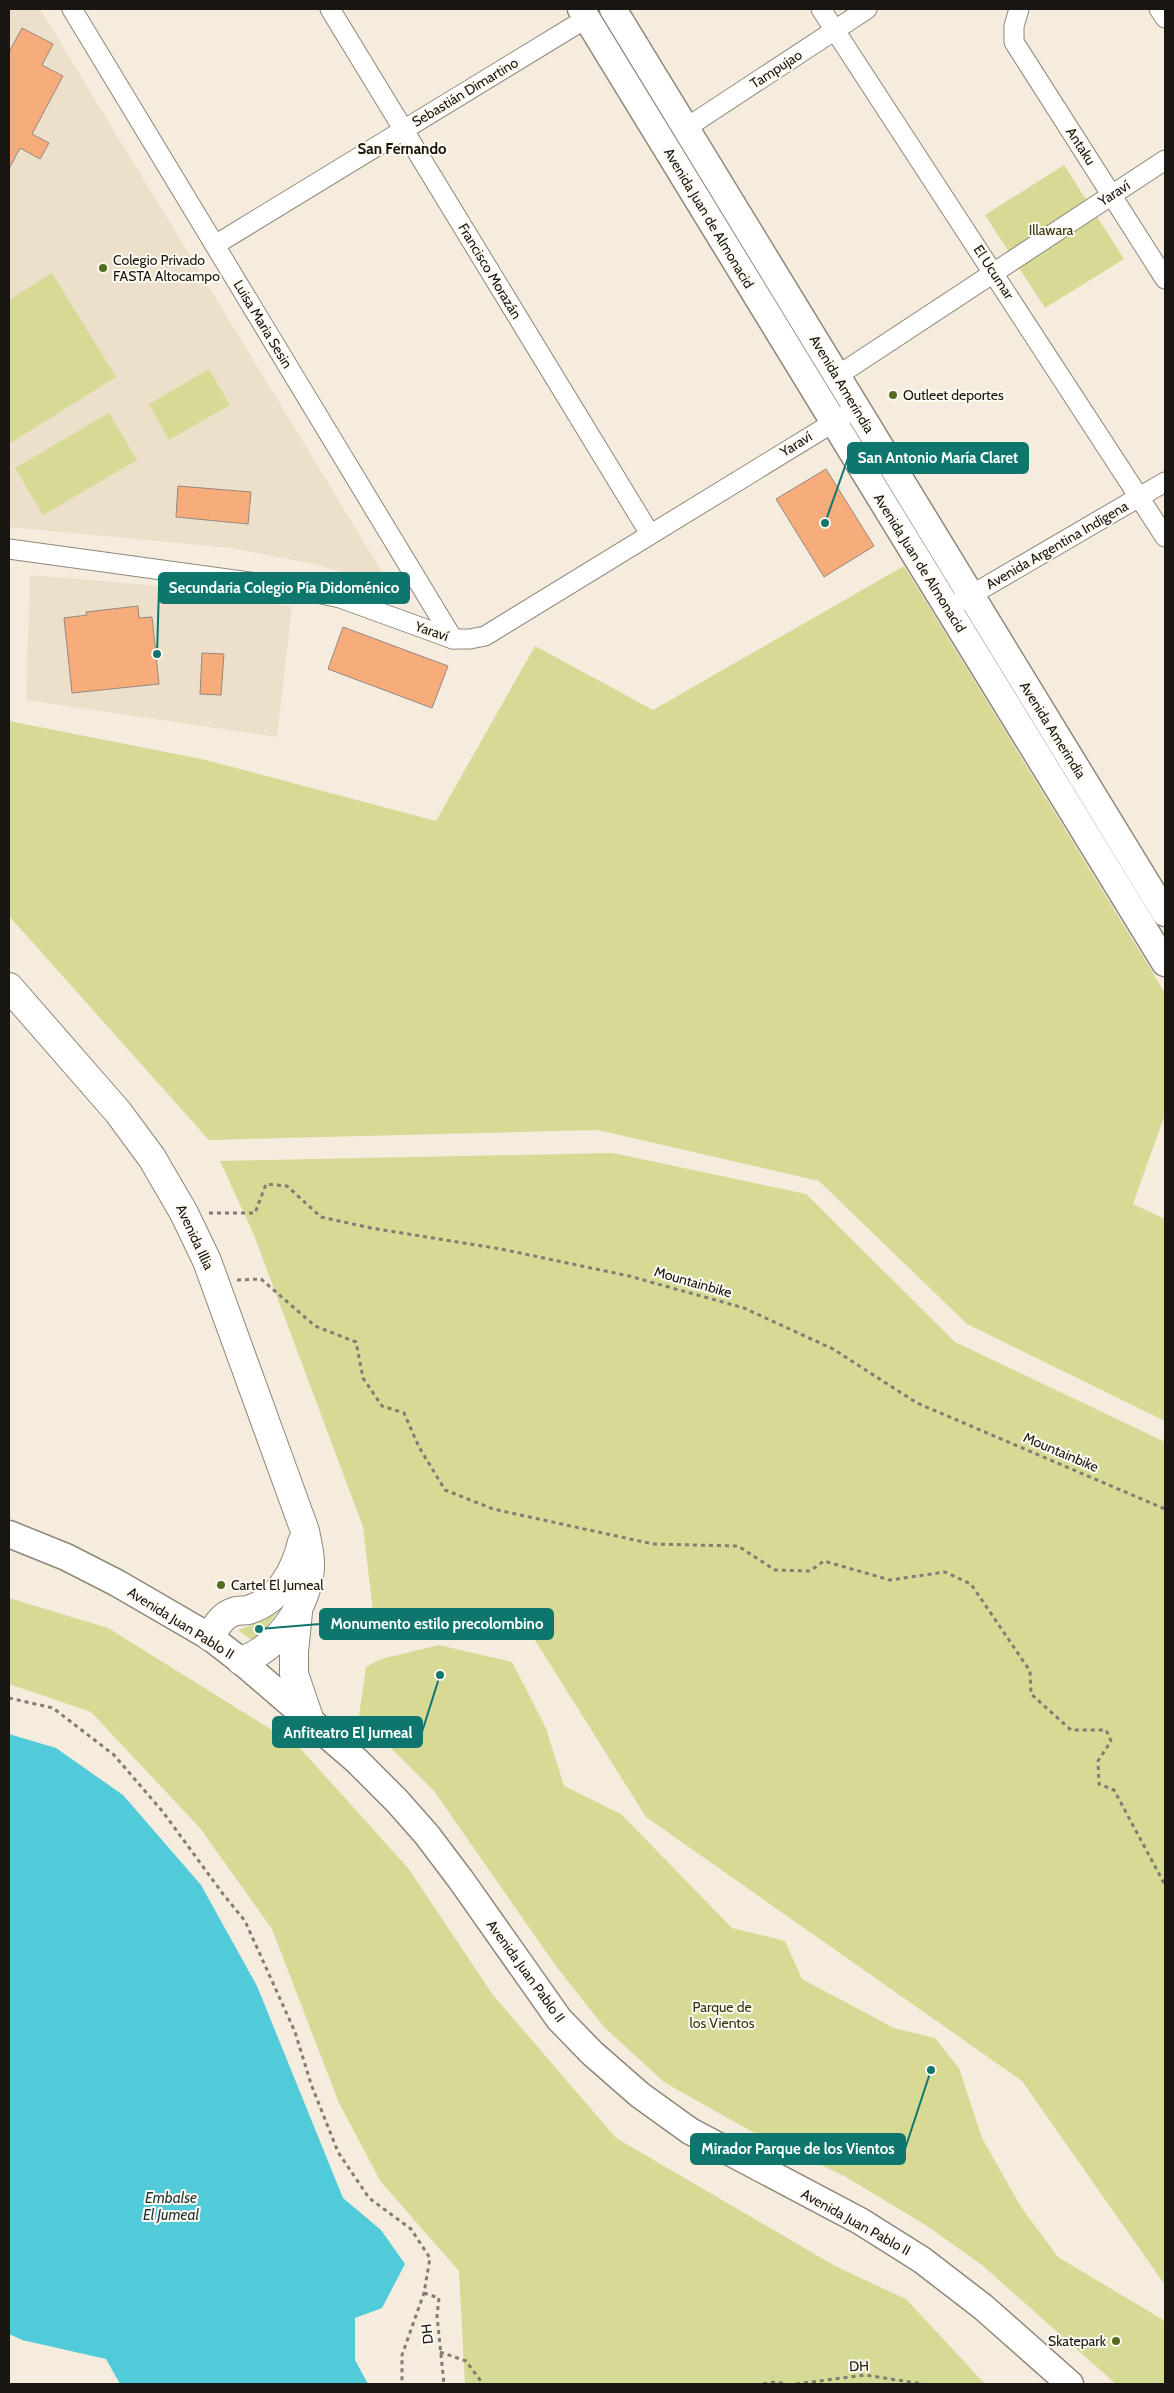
<svg xmlns="http://www.w3.org/2000/svg" width="1174" height="2393" font-family="Cabin,sans-serif">
  <rect width="100%" height="100%" fill="#f5ecde"/>
  <!-- built -->
  <g fill="#ece0cb">
    <path d="M9 9H40L381 570 374 581 314 564 231 548 9 527Z"/>
    <path d="M30 575 198 589 292 607 277 737 26 700Z"/>
  </g>
  <!-- green -->
  <g fill="#d6da94">
    <path d="M1064 165 1124 259 1045 308 985 215Z"/>
    <path d="M52 273 116 377 9 444V300Z"/>
    <path d="M209 369 230 405 169 440 149 404Z"/>
    <path d="M109 413 137 460 43 515 15 468Z"/>
    <path d="M904 566 1165 993V1114L1133 1204 1165 1219V1421L967 1324 819 1181 598 1130 209 1140 9 916V721L206 760 436 821 535 646 653 710Z"/>
    <path d="M613 1153 806 1194 955 1342 1165 1442V2285L1022 2081 646 1817 516 1610 373 1611 363 1527 254 1235 220 1161Z"/>
    <path d="M9 1598 108 1628 298 1746 408 1868 493 1995 616 2138 835 2266 906 2299 985 2384H465L459 2271 381 2182 339 2103 272 1929 200 1828 91 1712 9 1684Z"/>
    <path d="M282 1604 264 1631 258 1645 238 1630 252 1625Z"/>
    <path d="M439 1645 512 1662 546 1728 564 1786 621 1814 732 1928 785 1941 802 1979 894 2028 935 2038 959 2068 982 2138 1021 2207 1058 2257 1165 2321V2384H1116L982 2265 927 2226 846 2177 747 2129 664 2082 604 2027 556 1966 434 1791 359 1716 366 1667 381 1659Z"/>
  </g>
  <!-- water -->
  <path fill="#51cad9" d="M9 1734 56 1748 123 1795 201 1885 257 1986 343 2198 381 2230 405 2264 382 2308 355 2318V2360L368 2384H120L106 2359 22 2340 9 2334Z"/>
  <!-- building -->
  <g fill="#f6ac7b" stroke="#95877f">
    <path d="M22 28 53 44 42 65 63 76 32 134 49 143 40 159 20 148 9 169V52Z"/>
    <path d="M826 469 874 546 824 577 776 499Z"/>
    <path d="M178 486 251 492 248 524 176 517Z"/>
    <path d="M138 606 139 618 152 617 159 684 72 693 64 618 87 615 86 612Z"/>
    <path d="M343 627 448 666 432 708 328 669Z"/>
    <path d="M202 653 224 654 221 695 200 694Z"/>
  </g>
  <g fill="none" stroke-linecap="round" stroke-linejoin="round">
    <!-- street casing -->
    <g stroke="#8e877a" stroke-width="21">
      <g id="street">
        <path d="M72 9 453 639"/>
        <path d="M330 9 650 534"/>
        <path d="M821 9 1165 537"/>
        <path d="M1019 9 1014 26V42L1165 279"/>
        <path d="M1159 9 1165 18"/>
        <path d="M686 128 867 9"/>
        <path d="M215 245 587 18"/>
        <path d="M837 376 1165 160"/>
        <path d="M9 549 294 588 340 598 453 639H470L485 636 857 408"/>
        <path d="M961 601 1165 482"/>
      </g>
    </g>
    <!-- secondary casing -->
    <g stroke="#8e877a" stroke-width="29">
      <g id="secondary">
        <path d="M581 9 1165 963"/>
        <path d="M613 9 1165 913"/>
        <path d="M9 1534 66 1557 117 1583 210 1637 241 1661 357 1761 397 1801 427 1835 461 1880 559 2019 592 2053 640 2095 690 2131 860 2221 922 2260 983 2307 1070 2384"/>
      </g>
    </g>
    <!-- primary casing -->
    <g stroke="#8e877a" stroke-width="30">
      <g id="primary">
        <path d="M9 987 118 1112 152 1158 184 1213 207 1261 305 1531C308 1546 312 1561 309 1577 302 1613 276 1649 241 1661"/>
        <path d="M298 1612 294 1652V1674L309 1718"/>
        <path d="M210 1637C215 1628 221 1616 233 1612 238 1610 243 1611 248 1610 279 1601 295 1571 302 1542"/>
      </g>
    </g>
    <!-- path -->
    <g stroke="#827c73" stroke-width="3" stroke-dasharray="4 4" stroke-linecap="butt">
      <path d="M209 1213H255L266 1184 287 1186 321 1217 371 1228 501 1249 629 1276 744 1308 833 1349 917 1403 1165 1509"/>
      <path d="M237 1280 261 1279 315 1326 356 1342 363 1378 382 1406 404 1413 419 1447 445 1490 493 1509 653 1544 738 1546 775 1570 810 1571 824 1561 890 1580 945 1572 971 1584 1030 1671 1031 1694 1071 1730H1106L1111 1741 1098 1761 1099 1784 1114 1790 1165 1885"/>
      <path d="M9 1698 53 1708 114 1755 163 1812 223 1894 245 1921 295 2032 311 2084 338 2152 369 2198 411 2229 430 2258 424 2293 402 2355V2384"/>
      <path d="M424 2293 439 2298 437 2316 444 2384"/>
      <path d="M440 2352 466 2361 483 2384"/>
      <path d="M763 2384 775 2382 786 2384"/>
      <path d="M796 2384 865 2375 923 2384"/>
    </g>
    <!-- street -->
    <use href="#street" stroke="#fff" stroke-width="19"/>
    <!-- secondary -->
    <use href="#secondary" stroke="#fff" stroke-width="26"/>
    <!-- primary -->
    <use href="#primary" stroke="#fff" stroke-width="28"/>
  </g>
  <!-- markers -->
  <g fill="#536d1f" stroke="#fffaf2" stroke-width="2">
    <circle cx="103" cy="268" r="5"/>
    <circle cx="893" cy="395" r="5"/>
    <circle cx="221" cy="1585" r="5"/>
    <circle cx="1116" cy="2341" r="5"/>
  </g>
  <g text-anchor="middle" dominant-baseline="central" stroke-width="4" stroke-linejoin="round" paint-order="stroke">
    <!-- street labels -->
    <g font-size="14" fill="#191612" stroke="#fffaf2">
      <text transform="translate(776 69) rotate(-33)">Tampujao</text>
      <text transform="translate(465 92) rotate(-31)">Sebastián Dimartino</text>
      <text transform="translate(1081 146) rotate(57)">Antaku</text>
      <text transform="translate(1114 193) rotate(-33)">Yaraví</text>
      <text transform="translate(709 218) rotate(59)">Avenida Juan de Almonacid</text>
      <text transform="translate(490 271) rotate(59)">Francisco Morazán</text>
      <text transform="translate(994 272) rotate(57)">El Ucumar</text>
      <text transform="translate(263 324) rotate(59)">Luisa Maria Sesin</text>
      <text transform="translate(842 384) rotate(59)">Avenida Amerindia</text>
      <text transform="translate(796 444) rotate(-32)">Yaraví</text>
      <text transform="translate(1057 545) rotate(-30)">Avenida Argentina Indígena</text>
      <text transform="translate(920 563) rotate(58)">Avenida Juan de Almonacid</text>
      <text transform="translate(432 631) rotate(19)">Yaraví</text>
      <text transform="translate(1053 730) rotate(58)">Avenida Amerindia</text>
      <text transform="translate(195 1237) rotate(65)">Avenida Illia</text>
      <text transform="translate(693 1282) rotate(16)">Mountainbike</text>
      <text transform="translate(1061 1452) rotate(23)">Mountainbike</text>
      <text transform="translate(181 1623) rotate(32)">Avenida Juan Pablo II</text>
      <text transform="translate(526 1971) rotate(54)">Avenida Juan Pablo II</text>
      <text transform="translate(856 2222) rotate(29)">Avenida Juan Pablo II</text>
      <text transform="translate(427 2334) rotate(-96)">DH</text>
      <text transform="translate(859 2366) rotate(-2)">DH</text>
    </g>
    <!-- park labels -->
    <g font-size="14" fill="#33340f" stroke="#fffaf2">
      <text x="1051" y="230">Illawara</text>
      <text x="722" y="2007">Parque de<tspan x="722" dy="16">los Vientos</tspan></text>
    </g>
    <!-- poi labels -->
    <g font-size="14" fill="#191612" stroke="#fffaf2" text-anchor="start">
      <text x="113" y="260">Colegio Privado<tspan x="113" dy="16">FASTA Altocampo</tspan></text>
      <text x="903" y="395">Outleet deportes</text>
      <text x="231" y="1585">Cartel El Jumeal</text>
      <text x="1106" y="2341" text-anchor="end">Skatepark</text>
    </g>
    <!-- neighbourhood labels -->
    <g font-size="15" font-weight="bold" fill="#191612" stroke="#fffaf2">
      <text x="402" y="149">San Fernando</text>
    </g>
    <!-- water labels -->
    <g font-size="15" font-style="italic" fill="#1c3234" stroke="#fffaf2">
      <text x="171" y="2198">Embalse<tspan x="171" dy="17">El Jumeal</tspan></text>
    </g>
  </g>
  <!-- callouts -->
  <path fill="none" stroke="#0f766e" stroke-width="2" d="M825 523L848 458M157 654L159 588M259 1629L320 1624M440 1675L422 1732M931 2070L905 2149"/>
  <g fill="#0f766e" stroke="#fffaf2" stroke-width="2">
    <circle cx="825" cy="523" r="5"/>
    <circle cx="157" cy="654" r="5"/>
    <circle cx="259" cy="1629" r="5"/>
    <circle cx="440" cy="1675" r="5"/>
    <circle cx="931" cy="2070" r="5"/>
  </g>
  <g fill="#0f766e" stroke="#0f766e" stroke-width="2">
    <rect x="848" y="443" width="180" height="30" rx="5"/>
    <rect x="159" y="573" width="250" height="30" rx="5"/>
    <rect x="320" y="1609" width="233" height="30" rx="5"/>
    <rect x="273" y="1717" width="149" height="30" rx="5"/>
    <rect x="691" y="2134" width="214" height="30" rx="5"/>
  </g>
  <g font-size="15" text-anchor="middle" font-weight="bold" fill="#fff">
    <text x="938" y="463">San Antonio María Claret</text>
    <text x="284" y="593">Secundaria Colegio Pía Didoménico</text>
    <text x="437" y="1629">Monumento estilo precolombino</text>
    <text x="348" y="1738">Anfiteatro El Jumeal</text>
    <text x="798" y="2154">Mirador Parque de los Vientos</text>
  </g>
  <!-- border -->
  <rect width="1174" height="2393" fill="none" stroke="#191612" stroke-width="20"/>
</svg>
